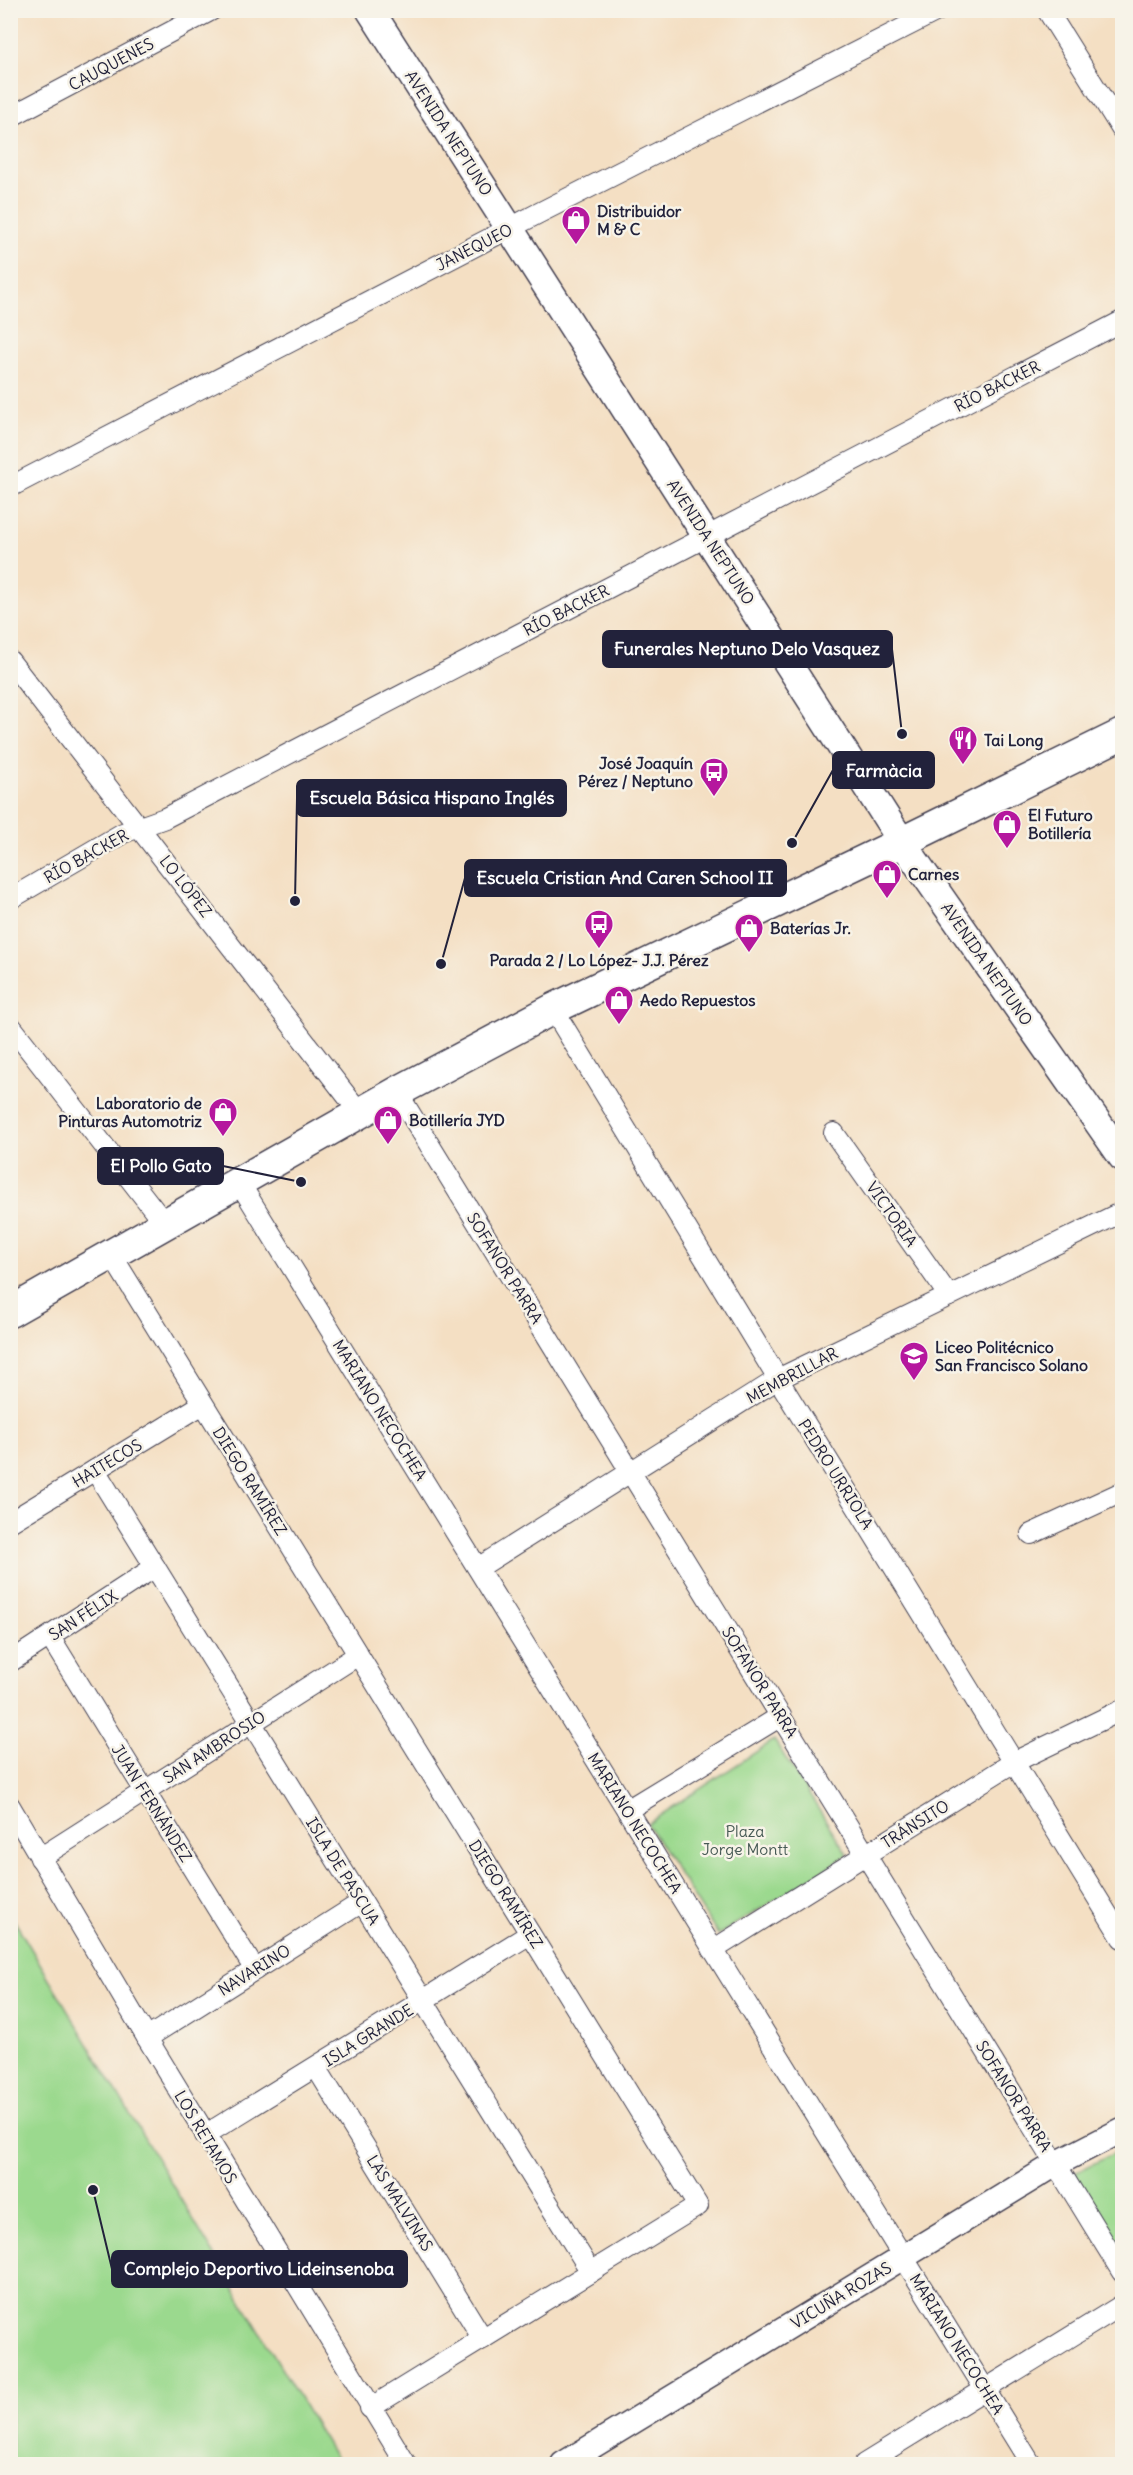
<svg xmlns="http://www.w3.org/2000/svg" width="1133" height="2475" font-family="Delius,sans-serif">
  <rect width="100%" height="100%" fill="#f7f3e8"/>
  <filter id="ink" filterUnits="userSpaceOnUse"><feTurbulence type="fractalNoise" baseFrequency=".0167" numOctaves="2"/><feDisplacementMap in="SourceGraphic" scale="12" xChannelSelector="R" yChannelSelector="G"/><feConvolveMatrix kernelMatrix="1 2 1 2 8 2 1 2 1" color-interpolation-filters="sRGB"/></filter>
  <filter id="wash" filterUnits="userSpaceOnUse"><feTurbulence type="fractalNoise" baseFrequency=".008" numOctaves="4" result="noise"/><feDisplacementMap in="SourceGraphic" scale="24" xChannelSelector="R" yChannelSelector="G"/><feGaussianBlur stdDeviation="1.35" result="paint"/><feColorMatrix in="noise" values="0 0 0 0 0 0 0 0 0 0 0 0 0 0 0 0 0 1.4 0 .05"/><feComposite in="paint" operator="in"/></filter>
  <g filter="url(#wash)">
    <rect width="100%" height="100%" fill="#f4dfc3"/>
    <!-- green -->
    <g fill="#9bd98e" stroke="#5e7e64" stroke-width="1.5">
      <path d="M774 1740 848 1855 718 1935 647 1824Z"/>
      <path d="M11 1915 339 2464H11Z"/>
      <path d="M1122 2149V2260L1071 2175Z"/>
    </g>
  </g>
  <g filter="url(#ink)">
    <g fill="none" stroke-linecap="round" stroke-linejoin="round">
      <!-- minor casing -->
      <g stroke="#423e4f" stroke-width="22">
        <g id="minor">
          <path d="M1047 10 1122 130"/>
          <path d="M10 117 212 10"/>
          <path d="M10 487 537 214 939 10"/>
          <path d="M10 661 360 1113"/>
          <path d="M10 899 123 833 165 818 1122 321"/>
          <path d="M553 1009 778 1379 1122 1938"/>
          <path d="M10 1025 165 1224"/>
          <path d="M397 1092 1122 2272"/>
          <path d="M834 1133 949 1296"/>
          <path d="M239 1182 1031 2464"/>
          <path d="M111 1254 698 2206 370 2408"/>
          <path d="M95 1470 591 2272"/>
          <path d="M10 1522 203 1404"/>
          <path d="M1031 1534 1122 1492"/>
          <path d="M478 1568 778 1379 1122 1212"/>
          <path d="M50 1637 255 1970"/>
          <path d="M10 1662 155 1567"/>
          <path d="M10 1806 147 2038 406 2464"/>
          <path d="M627 1810 781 1716"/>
          <path d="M40 1858 358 1655"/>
          <path d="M713 1950 1014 1762 1122 1710"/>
          <path d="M147 2038 362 1902"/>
          <path d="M316 2067 483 2339"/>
          <path d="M205 2135 530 1934"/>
          <path d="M864 2464 1122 2305"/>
        </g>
      </g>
      <!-- tertiary casing -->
      <g stroke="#423e4f" stroke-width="27">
        <path id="tertiary" d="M563 2464 1056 2164 1122 2130"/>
      </g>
      <!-- secondary casing -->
      <g stroke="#423e4f" stroke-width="30">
        <path id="secondary" d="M370 10 902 842 1122 1157"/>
      </g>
      <!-- primary casing -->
      <g stroke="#423e4f" stroke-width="33">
        <path id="primary" d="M10 1312 397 1092 553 1009 902 842 1122 734"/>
      </g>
      <!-- minor -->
      <use href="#minor" stroke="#fff" stroke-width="20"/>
      <!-- tertiary -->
      <use href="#tertiary" stroke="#fff" stroke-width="24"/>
      <!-- secondary -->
      <use href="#secondary" stroke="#fff" stroke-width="27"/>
      <!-- primary -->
      <use href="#primary" stroke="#fff" stroke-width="30"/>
    </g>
  </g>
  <!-- icons -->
  <defs>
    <g id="shop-pin" transform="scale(1.5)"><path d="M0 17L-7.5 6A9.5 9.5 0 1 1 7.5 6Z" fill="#b5179e" stroke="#f7f3e8"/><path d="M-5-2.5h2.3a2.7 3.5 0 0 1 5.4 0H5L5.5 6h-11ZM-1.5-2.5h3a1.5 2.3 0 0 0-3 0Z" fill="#fff"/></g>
    <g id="restaurant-pin" transform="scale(1.5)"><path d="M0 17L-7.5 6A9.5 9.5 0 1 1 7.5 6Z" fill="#b5179e" stroke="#f7f3e8"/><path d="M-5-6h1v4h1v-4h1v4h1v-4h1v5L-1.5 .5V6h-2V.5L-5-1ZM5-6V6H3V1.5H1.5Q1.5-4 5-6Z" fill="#fff"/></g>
    <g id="bus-pin" transform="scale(1.5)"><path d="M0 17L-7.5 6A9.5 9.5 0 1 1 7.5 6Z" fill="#b5179e" stroke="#f7f3e8"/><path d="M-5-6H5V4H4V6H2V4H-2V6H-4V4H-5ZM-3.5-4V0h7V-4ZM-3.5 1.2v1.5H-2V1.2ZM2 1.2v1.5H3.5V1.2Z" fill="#fff"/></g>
    <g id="school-pin" transform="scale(1.5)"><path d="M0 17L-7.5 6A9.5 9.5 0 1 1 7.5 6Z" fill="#b5179e" stroke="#f7f3e8"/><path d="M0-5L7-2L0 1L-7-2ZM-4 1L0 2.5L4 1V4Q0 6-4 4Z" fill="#fff"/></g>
  </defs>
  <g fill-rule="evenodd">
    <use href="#shop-pin" x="576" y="220"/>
    <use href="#restaurant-pin" x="963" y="740"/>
    <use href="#bus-pin" x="714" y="772"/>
    <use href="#shop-pin" x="1007" y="824"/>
    <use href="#shop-pin" x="887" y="874"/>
    <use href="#bus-pin" x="599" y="924"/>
    <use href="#shop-pin" x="749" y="928"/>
    <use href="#shop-pin" x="619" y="1000"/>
    <use href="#shop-pin" x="223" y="1112"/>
    <use href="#shop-pin" x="388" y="1120"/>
    <use href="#school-pin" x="914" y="1356"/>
  </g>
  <g text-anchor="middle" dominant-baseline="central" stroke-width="5" stroke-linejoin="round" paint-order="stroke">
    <!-- street labels -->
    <g font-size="16" fill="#22223b" stroke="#f7f3e8">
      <text transform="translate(111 64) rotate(-28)">CAUQUENES</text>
      <text transform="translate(449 133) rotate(57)">AVENIDA NEPTUNO</text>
      <text transform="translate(474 247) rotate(-27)">JANEQUEO</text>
      <text transform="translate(997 386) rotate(-27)">RÍO BACKER</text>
      <text transform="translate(711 542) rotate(57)">AVENIDA NEPTUNO</text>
      <text transform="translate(566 610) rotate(-27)">RÍO BACKER</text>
      <text transform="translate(86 856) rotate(-29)">RÍO BACKER</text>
      <text transform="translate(186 886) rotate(52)">LO LÓPEZ</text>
      <text transform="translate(987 964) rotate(55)">AVENIDA NEPTUNO</text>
      <text transform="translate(892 1214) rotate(55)">VICTORIA</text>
      <text transform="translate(505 1268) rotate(58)">SOFANOR PARRA</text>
      <text transform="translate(792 1375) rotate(-28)">MEMBRILLAR</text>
      <text transform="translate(380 1410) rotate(58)">MARIANO NECOCHEA</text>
      <text transform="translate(107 1463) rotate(-31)">HAITECOS</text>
      <text transform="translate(836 1474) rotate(58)">PEDRO URRIOLA</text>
      <text transform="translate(250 1481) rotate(58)">DIEGO RAMÍREZ</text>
      <text transform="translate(83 1615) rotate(-33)">SAN FÉLIX</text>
      <text transform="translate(760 1682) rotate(58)">SOFANOR PARRA</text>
      <text transform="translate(214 1747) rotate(-33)">SAN AMBROSIO</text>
      <text transform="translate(152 1803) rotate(58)">JUAN FERNÁNDEZ</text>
      <text transform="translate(635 1823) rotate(58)">MARIANO NECOCHEA</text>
      <text transform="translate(915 1824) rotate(-32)">TRÁNSITO</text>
      <text transform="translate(343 1871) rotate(58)">ISLA DE PASCUA</text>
      <text transform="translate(506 1894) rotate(58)">DIEGO RAMÍREZ</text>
      <text transform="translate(254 1970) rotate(-32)">NAVARINO</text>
      <text transform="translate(368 2035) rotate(-32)">ISLA GRANDE</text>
      <text transform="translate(1014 2096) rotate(58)">SOFANOR PARRA</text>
      <text transform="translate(206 2137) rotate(59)">LOS RETAMOS</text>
      <text transform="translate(400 2203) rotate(58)">LAS MALVINAS</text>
      <text transform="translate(841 2295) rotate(-31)">VICUÑA ROZAS</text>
      <text transform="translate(957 2344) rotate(58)">MARIANO NECOCHEA</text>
    </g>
    <!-- poi labels -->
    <g font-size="16" font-weight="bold" fill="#22223b" stroke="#f7f3e8" text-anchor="start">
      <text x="597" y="211">Distribuidor<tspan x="597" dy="18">M &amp; C</tspan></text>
      <text x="984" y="740">Tai Long</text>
      <text x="693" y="763" text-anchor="end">José Joaquín<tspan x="693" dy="18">Pérez / Neptuno</tspan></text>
      <text x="1028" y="815">El Futuro<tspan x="1028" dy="18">Botillería</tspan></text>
      <text x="908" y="874">Carnes</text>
      <text x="770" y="928">Baterías Jr.</text>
      <text x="599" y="960" text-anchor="middle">Parada 2 / Lo López- J.J. Pérez</text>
      <text x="640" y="1000">Aedo Repuestos</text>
      <text x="202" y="1103" text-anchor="end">Laboratorio de<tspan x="202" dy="18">Pinturas Automotriz</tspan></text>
      <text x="409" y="1120">Botillería JYD</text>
      <text x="935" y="1347">Liceo Politécnico<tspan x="935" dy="18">San Francisco Solano</tspan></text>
    </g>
    <!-- park labels -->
    <g font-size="16" fill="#465954" stroke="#f7f3e8">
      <text x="745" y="1831">Plaza<tspan x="745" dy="18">Jorge Montt</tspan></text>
    </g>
  </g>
  <!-- callouts -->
  <path fill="none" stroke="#22223b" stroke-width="2" d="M902 734L892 649M792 843L833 770M295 901L297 798M441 964L465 878M301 1182L223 1166M93 2190L112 2269"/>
  <g fill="#22223b" stroke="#f7f3e8" stroke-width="2">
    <circle cx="902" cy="734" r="6"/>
    <circle cx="792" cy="843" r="6"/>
    <circle cx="295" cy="901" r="6"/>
    <circle cx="441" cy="964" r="6"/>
    <circle cx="301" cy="1182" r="6"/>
    <circle cx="93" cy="2190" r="6"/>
  </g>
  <g fill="#22223b" stroke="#22223b" stroke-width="2">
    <rect x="603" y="631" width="289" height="36" rx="6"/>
    <rect x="833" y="752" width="101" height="36" rx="6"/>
    <rect x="297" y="780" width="269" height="36" rx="6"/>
    <rect x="465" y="860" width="321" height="36" rx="6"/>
    <rect x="98" y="1148" width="125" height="36" rx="6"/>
    <rect x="112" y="2251" width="295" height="36" rx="6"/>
  </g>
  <g font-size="18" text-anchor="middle" font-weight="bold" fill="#fff">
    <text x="747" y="655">Funerales Neptuno Delo Vasquez</text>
    <text x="884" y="777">Farmàcia</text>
    <text x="432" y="804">Escuela Básica Hispano Inglés</text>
    <text x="625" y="884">Escuela Cristian And Caren School II</text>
    <text x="161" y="1172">El Pollo Gato</text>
    <text x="259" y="2275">Complejo Deportivo Lideinsenoba</text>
  </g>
  <!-- margin -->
  <rect width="1133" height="2475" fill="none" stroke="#f7f3e8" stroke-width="36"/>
</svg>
